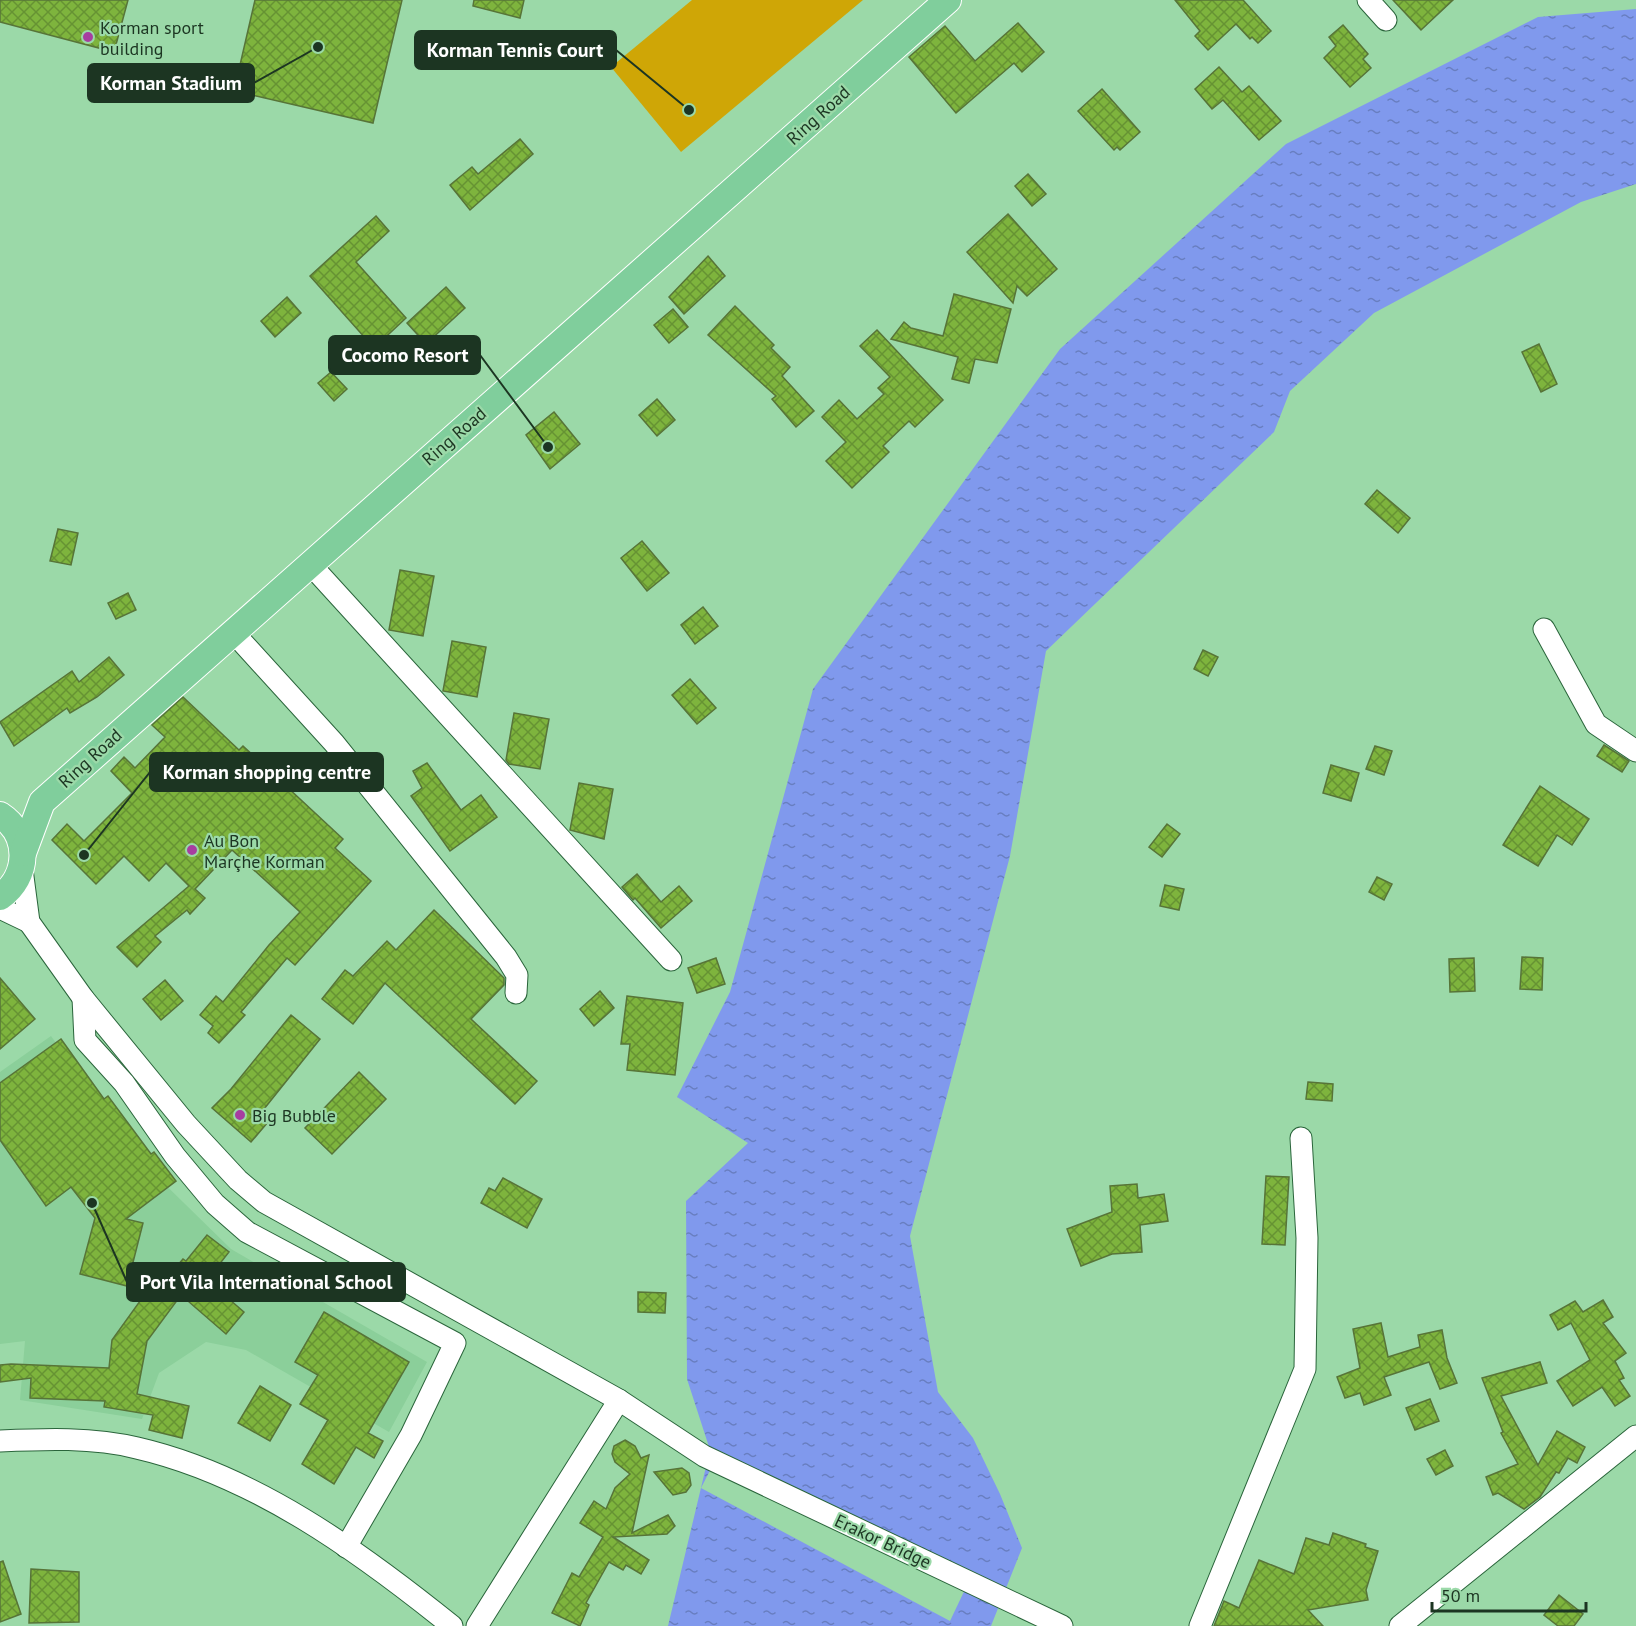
<svg xmlns="http://www.w3.org/2000/svg" width="1636" height="1626" font-family="'PT Sans',sans-serif">
  <defs>
    <pattern id="water-ripples" width="26" height="14" patternUnits="userSpaceOnUse" patternTransform="scale(1.5)"><rect width="26" height="14" fill="#8099ed"/><path d="M2 4q2-2 4 0t4 0M15 11q2-2 4 0t4 0" fill="none" stroke="#687ec0"/></pattern>
    <pattern id="building-cross-hatch" width="8" height="8" patternUnits="userSpaceOnUse" patternTransform="scale(1.5)"><rect width="8" height="8" fill="#7eb43d"/><path d="M0 0l8 8M0 8l8-8" fill="none" stroke="#669333"/></pattern>
  </defs>
  <rect width="100%" height="100%" fill="#9bd9a8"/>
  <!-- built -->
  <path fill="#8bcf9a" d="M51 1036 138 1158 231 1249 427 1362 389 1432 246 1350 206 1342 159 1373 142 1419 20 1400 25 1341 0 1344V1072Z"/>
  <!-- pitch -->
  <path fill="#cfa606" d="M692 0H863L681 152 611 67Z"/>
  <!-- water -->
  <path fill="url(#water-ripples)" d="M1636 9V184L1581 202 1374 313 1290 391 1274 432 1046 651 1010 856 910 1236 938 1392 973 1438 1000 1494 1022 1548 991 1626H668L710 1450 687 1379 686 1201 748 1143 677 1097 730 992 813 689 1060 349 1286 144 1538 17Z"/>
  <!-- pier -->
  <path fill="#9bd9a8" d="M720 1451 969 1581 950 1621 701 1488Z"/>
  <!-- building -->
  <g fill="url(#building-cross-hatch)" stroke="#577438" stroke-width="1.5">
    <path d="M0 0H128L114 52 0 22Z"/>
    <path d="M255 0H402L373 123 234 91Z"/>
    <path d="M474 0H524L520 18 473 6Z"/>
    <path d="M1175 0H1243L1271 31 1258 43 1252 37 1250 39 1236 24 1208 50 1195 36 1200 31Z"/>
    <path d="M1393 0H1453L1421 30Z"/>
    <path d="M1018 23 1044 52 1022 72 1014 63 956 113 909 57 945 26 975 61Z"/>
    <path d="M1343 25 1368 54 1363 59 1371 68 1350 87 1324 58 1336 46 1329 37Z"/>
    <path d="M1219 67 1242 92 1249 86 1281 121 1259 140 1223 100 1212 109 1195 89Z"/>
    <path d="M1102 89 1140 132 1120 150 1117 147 1114 150 1078 111Z"/>
    <path d="M520 139 533 154 470 210 450 185 472 167 478 174Z"/>
    <path d="M1028 174 1046 194 1032 206 1015 186Z"/>
    <path d="M1008 214 1057 269 1027 296 1017 286 1013 303 967 252Z"/>
    <path d="M376 216 389 231 356 262 406 318 374 348 310 276Z"/>
    <path d="M708 256 725 276 684 314 669 297Z"/>
    <path d="M446 287 465 308 426 344 407 323Z"/>
    <path d="M954 294 1011 309 997 363 975 359 969 383 952 379 958 357 891 339 904 322 911 328 943 336Z"/>
    <path d="M287 297 301 313 275 337 261 321Z"/>
    <path d="M735 306 774 345 771 348 790 367 782 376 814 411 796 427 772 399 776 396 708 335Z"/>
    <path d="M673 309 688 327 669 343 654 325Z"/>
    <path d="M877 330 943 400 915 427 909 421 883 446 889 452 852 488 826 461 846 442 822 417 839 400 857 419 884 394 878 388 890 377 860 346Z"/>
    <path d="M1539 344 1557 384 1541 392 1522 352Z"/>
    <path d="M331 372 347 389 334 401 318 383Z"/>
    <path d="M657 399 675 420 657 436 639 415Z"/>
    <path d="M554 412 580 444 550 469 526 435Z"/>
    <path d="M1377 490 1410 518 1398 533 1365 504Z"/>
    <path d="M58 529 78 533 71 565 50 561Z"/>
    <path d="M642 541 669 573 647 591 621 558Z"/>
    <path d="M400 570 434 576 423 636 389 630Z"/>
    <path d="M128 593 136 610 116 619 108 603Z"/>
    <path d="M703 607 718 626 695 644 681 625Z"/>
    <path d="M452 641 486 647 477 697 443 691Z"/>
    <path d="M1203 650 1218 657 1208 676 1194 669Z"/>
    <path d="M109 657 124 675 97 697 70 713 67 708 14 746 0 722 72 671 79 682Z"/>
    <path d="M690 679 716 708 697 724 672 695Z"/>
    <path d="M183 697 239 750 243 746 343 839 335 848 371 881 295 965 287 958 241 1012 245 1015 219 1043 208 1033 213 1026 200 1015 216 996 223 1002 269 945 300 912 232 850 195 889 205 898 190 914 187 910 155 936 161 942 137 967 117 947 189 886 166 863 149 881 124 856 96 884 52 840 67 824 84 841 132 793 111 771 124 757 135 768 165 737 152 725Z"/>
    <path d="M514 713 549 719 540 769 509 764 506 760Z"/>
    <path d="M1604 745 1629 761 1622 772 1597 756Z"/>
    <path d="M1375 746 1392 751 1384 775 1366 769Z"/>
    <path d="M427 763 461 810 481 795 497 817 450 851 411 796 422 788 413 771Z"/>
    <path d="M1331 765 1359 773 1351 801 1323 793Z"/>
    <path d="M579 783 613 789 604 839 570 830Z"/>
    <path d="M1540 786 1589 819 1572 845 1557 835 1538 866 1503 845Z"/>
    <path d="M1167 824 1180 834 1162 857 1149 847Z"/>
    <path d="M637 874 661 902 679 886 692 901 661 928 635 898 633 900 622 887Z"/>
    <path d="M1377 877 1392 884 1384 900 1369 892Z"/>
    <path d="M1165 885 1184 889 1179 910 1160 906Z"/>
    <path d="M434 910 504 978V985L471 1019 537 1081 515 1104 385 983 353 1024 322 999 345 970 353 976 387 941 396 950Z"/>
    <path d="M1522 957 1543 958 1542 990 1520 989Z"/>
    <path d="M716 958 725 984 697 993 688 968Z"/>
    <path d="M1474 958 1475 991 1450 992 1449 959Z"/>
    <path d="M0 978 35 1019 0 1049Z"/>
    <path d="M165 980 183 1001 161 1020 143 999Z"/>
    <path d="M600 991 614 1008 594 1026 580 1009Z"/>
    <path d="M627 996 683 1003 675 1075 627 1070 630 1044H621Z"/>
    <path d="M291 1015 320 1039 260 1114 268 1122 251 1142 212 1108 231 1089Z"/>
    <path d="M61 1039 104 1099 108 1096 151 1154 154 1152 176 1181 126 1219 143 1223 127 1286 80 1274 95 1218 71 1187 46 1206 0 1140V1083Z"/>
    <path d="M359 1072 386 1099 332 1154 305 1128Z"/>
    <path d="M1308 1082 1333 1084 1332 1101 1306 1099Z"/>
    <path d="M1266 1176 1289 1177 1285 1245 1262 1244Z"/>
    <path d="M503 1178 542 1199 527 1228 481 1203 489 1188 495 1191Z"/>
    <path d="M1137 1184 1138 1198 1164 1194 1168 1221 1140 1225 1142 1252 1112 1254 1081 1266 1067 1229 1112 1212 1110 1186Z"/>
    <path d="M207 1235 229 1252 207 1280 244 1312 226 1334 181 1295 147 1341 137 1394 189 1406 182 1438 149 1430 153 1415 104 1407 105 1401 30 1398 31 1378 0 1382V1365L11 1364 109 1368 112 1340 158 1276 164 1281 183 1259 186 1261Z"/>
    <path d="M638 1292 666 1293 665 1313 638 1312Z"/>
    <path d="M1603 1300 1613 1317 1603 1323 1626 1353 1615 1361 1624 1378 1619 1380 1630 1396 1615 1406 1602 1387 1573 1406 1557 1381 1590 1360 1571 1323 1558 1330 1550 1315 1575 1301 1583 1312Z"/>
    <path d="M324 1312 409 1362 368 1433 383 1441 374 1458 356 1447 334 1484 302 1464 328 1420 300 1404 318 1375 295 1362Z"/>
    <path d="M1381 1323 1388 1357 1420 1347 1418 1335 1442 1330 1447 1358 1457 1383 1440 1389 1429 1362 1384 1377 1391 1395 1364 1405 1360 1393 1345 1398 1337 1377 1360 1368 1353 1329Z"/>
    <path d="M1540 1362 1547 1383 1501 1396 1538 1465 1557 1431 1585 1447 1577 1463 1568 1458 1559 1473 1556 1472 1540 1497 1524 1509 1498 1493 1493 1495 1486 1477 1518 1464 1501 1433 1503 1432 1482 1378Z"/>
    <path d="M260 1386 291 1405 270 1441 238 1423Z"/>
    <path d="M1430 1399 1439 1421 1415 1430 1406 1408Z"/>
    <path d="M625 1440 635 1446 641 1458 649 1455 632 1533 668 1515 675 1526 667 1534 613 1537 649 1560 641 1574 626 1565 623 1570 609 1562 586 1603 589 1605 580 1626 552 1613 572 1573 579 1577 603 1537 580 1523 594 1501 606 1509 615 1488 630 1474 615 1462 612 1454 614 1446Z"/>
    <path d="M1445 1450 1453 1466 1436 1475 1427 1459Z"/>
    <path d="M682 1468 689 1473 691 1485 686 1492 673 1495 654 1472Z"/>
    <path d="M1333 1533 1366 1544 1365 1547 1378 1551 1366 1590 1368 1600 1308 1610 1323 1626H1214L1224 1601 1239 1608 1259 1560 1294 1574 1306 1538 1329 1545Z"/>
    <path d="M3 1561 21 1614 0 1622V1562Z"/>
    <path d="M31 1569 79 1572V1622L29 1623Z"/>
    <path d="M1559 1595 1583 1614 1574 1626H1558L1544 1615Z"/>
  </g>
  <g fill="none" stroke-linecap="round" stroke-linejoin="round">
    <!-- minor casing -->
    <g stroke="#2a653b" stroke-width="23">
      <g id="minor">
        <path d="M1368 0 1386 20"/>
        <path d="M310 564 671 960"/>
        <path d="M1544 629 1596 724 1636 751"/>
        <path d="M232 631 334 743 506 957 517 975 516 993"/>
        <path d="M22 869 29 922 83 998 186 1124 238 1180 264 1202 619 1400 704 1456 1062 1626"/>
        <path d="M0 908 29 922"/>
        <path d="M83 998 85 1040 124 1083 175 1156 215 1204 247 1232 455 1343 411 1435 346 1547"/>
        <path d="M0 1441C44 1439 93 1437 137 1448 254 1475 359 1551 452 1626"/>
        <path d="M477 1626 619 1400"/>
        <path d="M1200 1626 1305 1369 1307 1238 1301 1138"/>
        <path d="M1400 1626 1636 1436"/>
      </g>
    </g>
    <!-- major casing -->
    <g stroke="#fff" stroke-width="28">
      <g id="major">
        <path d="M0 815C31 835 29 877 0 897"/>
        <path d="M23 853 42 802 948 0"/>
      </g>
    </g>
    <!-- minor -->
    <use href="#minor" stroke="#fff" stroke-width="21"/>
    <!-- major -->
    <use href="#major" stroke="#80ce9c" stroke-width="26"/>
  </g>
  <!-- markers -->
  <g fill="#a73ea0" stroke="#9bd9a8" stroke-width="2">
    <circle cx="88" cy="37" r="6"/>
    <circle cx="192" cy="850" r="6"/>
    <circle cx="240" cy="1115" r="6"/>
  </g>
  <g text-anchor="middle" dominant-baseline="central" stroke-width="4.5" stroke-linejoin="round" paint-order="stroke">
    <!-- poi labels -->
    <g font-size="18" fill="#1c3522" stroke="#9bd9a8" text-anchor="start">
      <text x="100" y="27">Korman sport<tspan x="100" dy="21">building</tspan></text>
      <text x="204" y="840">Au Bon<tspan x="204" dy="21">Marçhe Korman</tspan></text>
      <text x="252" y="1115">Big Bubble</text>
    </g>
    <!-- street labels -->
    <g font-size="18" fill="#1c3522" stroke="#9bd9a8">
      <text transform="translate(818 115) rotate(-42)">Ring Road</text>
      <text transform="translate(454 436) rotate(-41)">Ring Road</text>
      <text transform="translate(90 758) rotate(-42)">Ring Road</text>
      <text transform="translate(883 1541) rotate(25)">Erakor Bridge</text>
    </g>
  </g>
  <!-- callouts -->
  <path fill="none" stroke="#1c3522" stroke-width="2" d="M689 110L616 50M318 47L254 83M548 447L480 355M84 855L150 772M92 1203L127 1282"/>
  <g fill="#1c3522" stroke="#9bd9a8" stroke-width="2">
    <circle cx="689" cy="110" r="6"/>
    <circle cx="318" cy="47" r="6"/>
    <circle cx="548" cy="447" r="6"/>
    <circle cx="84" cy="855" r="6"/>
    <circle cx="92" cy="1203" r="6"/>
  </g>
  <g fill="#1c3522" stroke="#1c3522" stroke-width="2">
    <rect x="415" y="31" width="201" height="38" rx="6"/>
    <rect x="88" y="64" width="166" height="38" rx="6"/>
    <rect x="329" y="336" width="151" height="38" rx="6"/>
    <rect x="150" y="753" width="233" height="38" rx="6"/>
    <rect x="127" y="1263" width="278" height="38" rx="6"/>
  </g>
  <g font-size="20" text-anchor="middle" font-weight="bold" fill="#fff">
    <text x="515" y="57">Korman Tennis Court</text>
    <text x="171" y="90">Korman Stadium</text>
    <text x="405" y="362">Cocomo Resort</text>
    <text x="267" y="779">Korman shopping centre</text>
    <text x="266" y="1289">Port Vila International School</text>
  </g>
  <!-- scale -->
  <path d="M1432 1602v9h154v-9" fill="none" stroke="#1c3522" stroke-width="3"/>
  <text x="1441" y="1602" font-size="18" fill="#1c3522" stroke="#9bd9a8" stroke-width="4.5" paint-order="stroke">50 m</text>
</svg>
